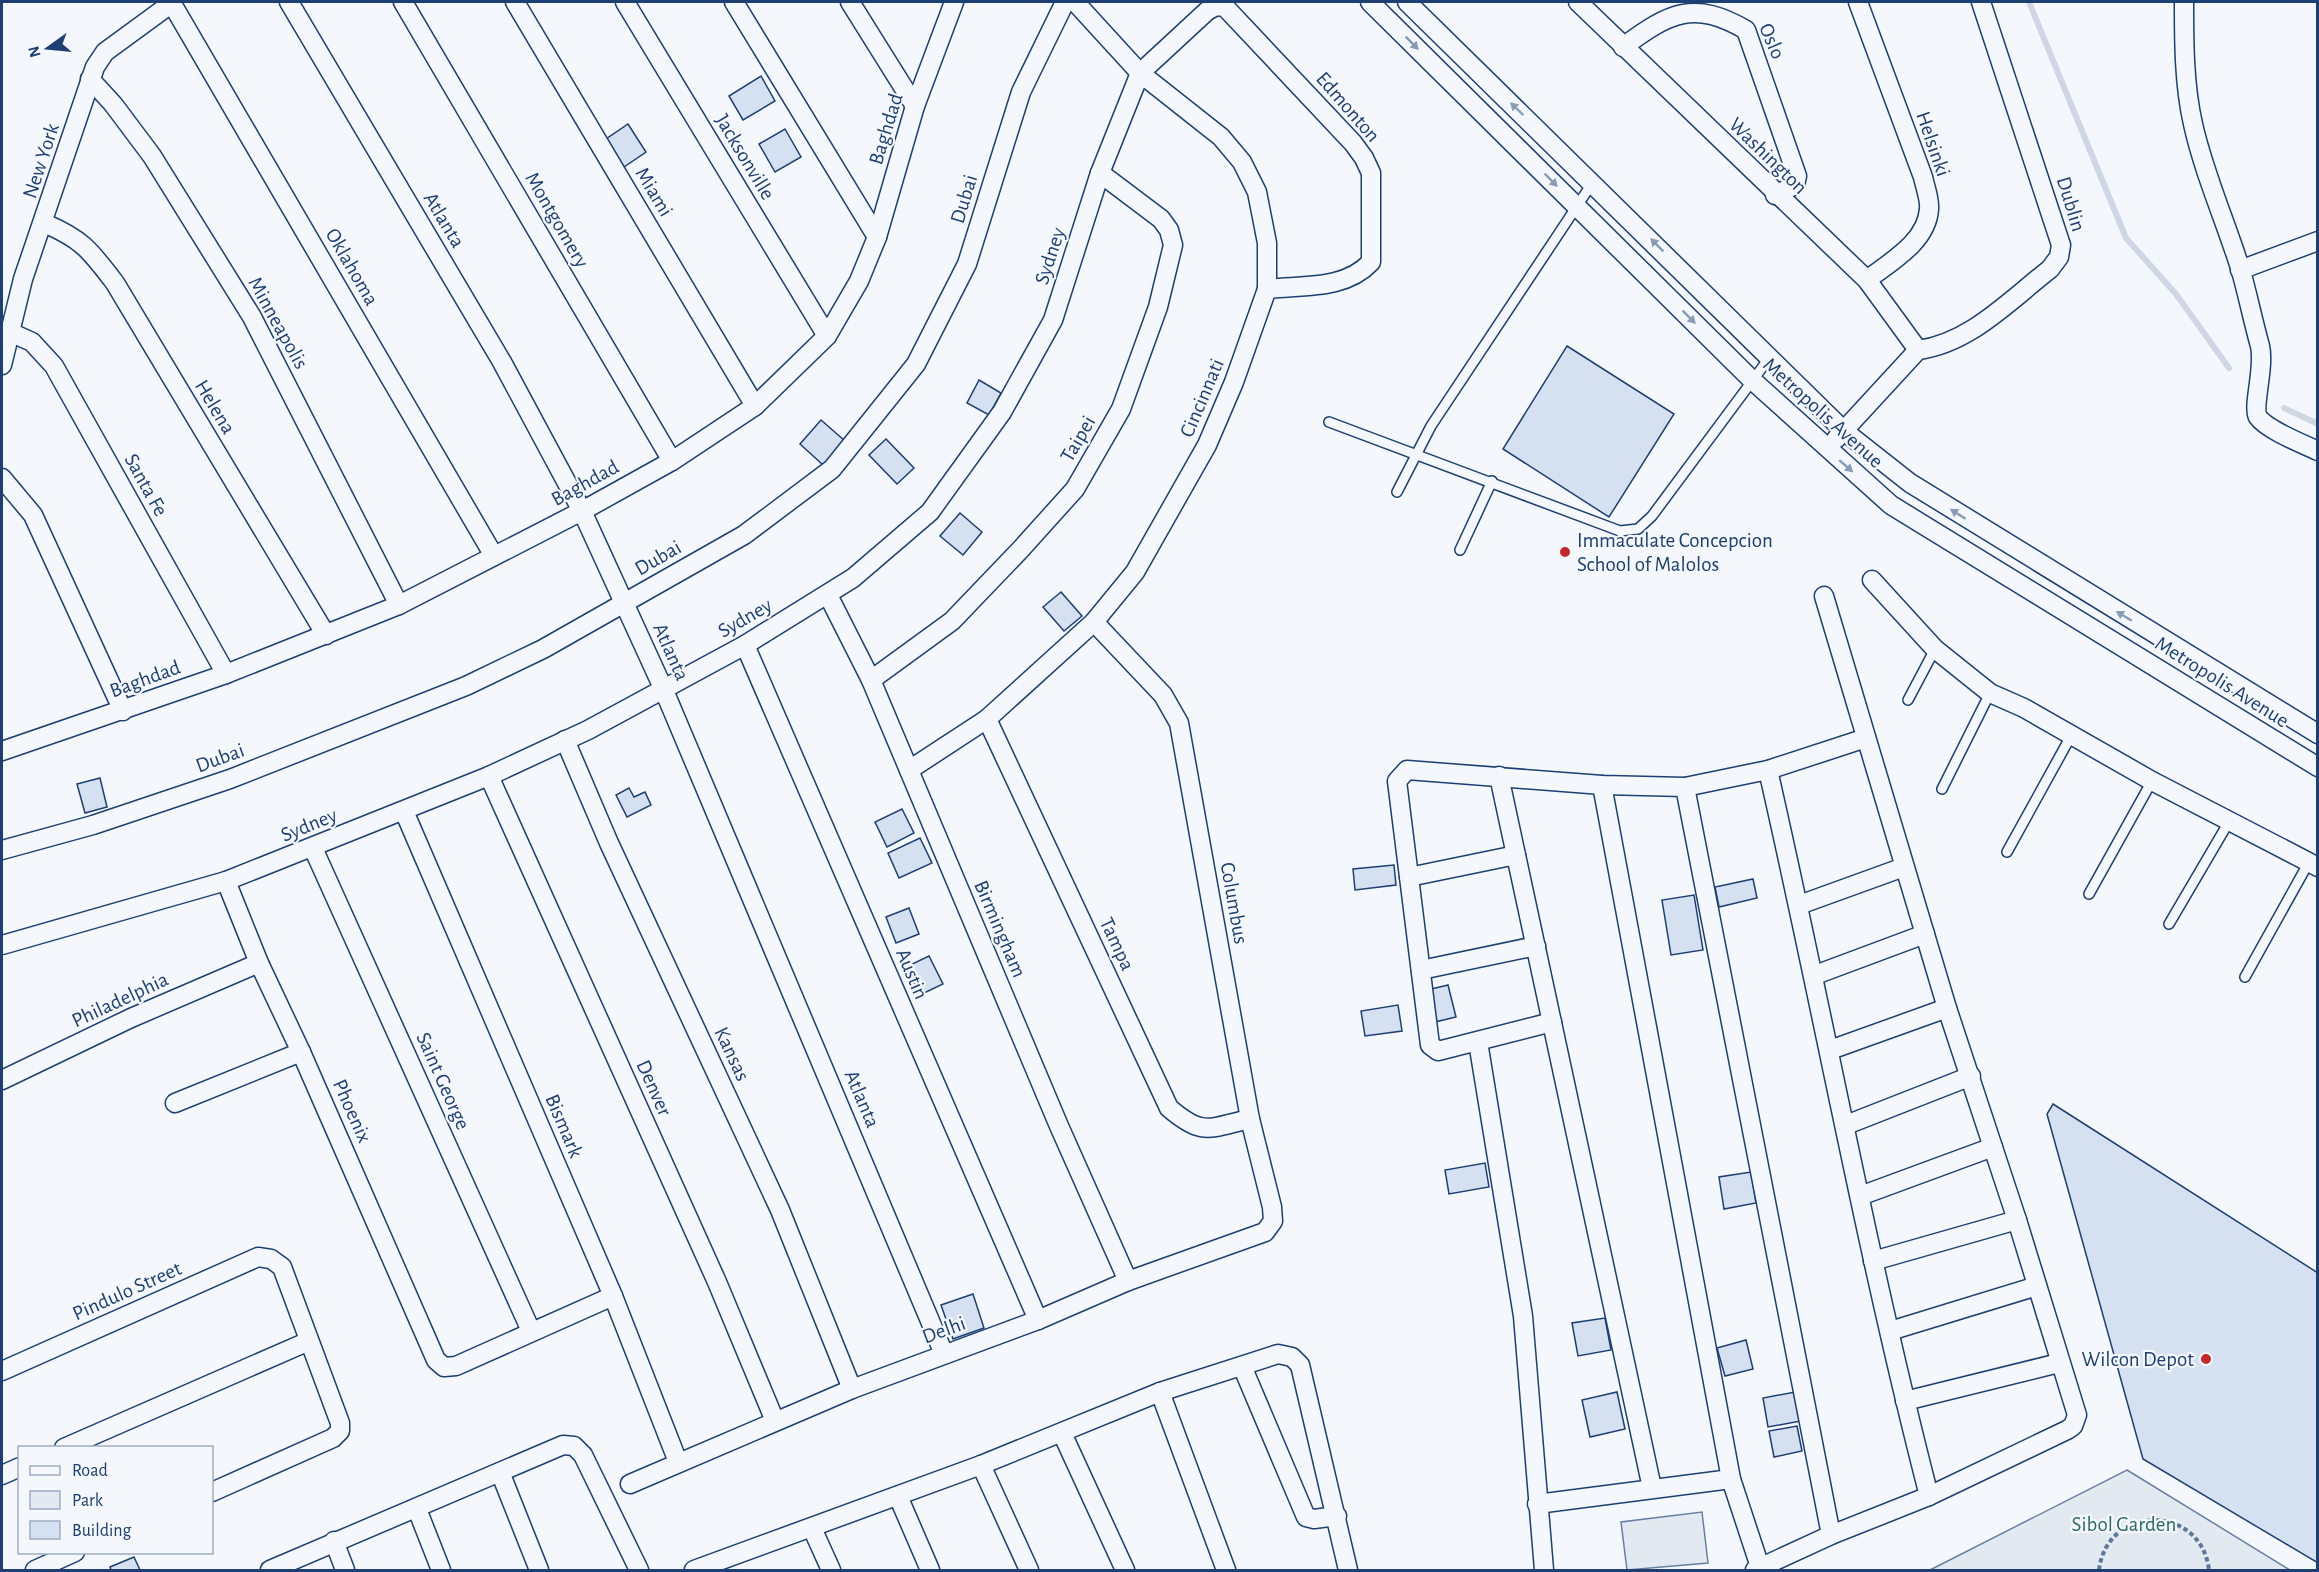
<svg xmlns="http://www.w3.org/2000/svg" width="2319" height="1572" font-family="'Alegreya Sans',sans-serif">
  <rect width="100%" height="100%" fill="#f4f7fb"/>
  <!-- green -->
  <g fill="#e3e9f0" stroke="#687fa3" stroke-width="1.5">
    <path d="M2127 1470 2290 1570H1930Z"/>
    <path d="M1702 1512 1708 1563 1627 1570 1621 1522Z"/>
  </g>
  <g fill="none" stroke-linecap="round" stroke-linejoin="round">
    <!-- stream -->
    <g stroke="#cfd7e4" stroke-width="6">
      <path d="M2029 2 2126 238 2176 294 2229 368"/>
      <path d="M2284 408 2318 424"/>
    </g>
  </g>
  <!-- building -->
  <g fill="#d5e0f0" stroke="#1d3f73" stroke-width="1.5">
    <path d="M761 76 775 101 743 120 729 96Z"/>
    <path d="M628 124 646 152 624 167 606 139Z"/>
    <path d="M785 129 801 157 775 172 759 144Z"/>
    <path d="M1567 346 1674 414 1609 517 1503 449Z"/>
    <path d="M979 380 1001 393 989 415 967 403Z"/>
    <path d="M821 420 845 441 823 465 800 444Z"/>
    <path d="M886 439 914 468 897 484 869 455Z"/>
    <path d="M960 513 982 532 963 555 940 536Z"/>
    <path d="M1061 592 1082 616 1064 631 1043 607Z"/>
    <path d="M100 778 107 807 85 813 77 784Z"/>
    <path d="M629 788 634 797 645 792 651 805 627 817 616 795Z"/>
    <path d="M902 809 914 833 887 847 875 822Z"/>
    <path d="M920 838 932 863 899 878 888 853Z"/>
    <path d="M1394 865 1396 885 1355 890 1353 869Z"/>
    <path d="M1753 879 1757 898 1719 907 1715 887Z"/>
    <path d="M1694 895 1703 950 1671 955 1662 900Z"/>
    <path d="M909 908 919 934 896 943 886 917Z"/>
    <path d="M929 956 943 984 920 995 906 967Z"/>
    <path d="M1448 985 1456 1017 1435 1022 1427 990Z"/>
    <path d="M1398 1005 1402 1031 1365 1036 1361 1011Z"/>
    <path d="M2053 1104 2318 1273V1563L2143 1459 2047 1114Z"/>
    <path d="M1485 1163 1489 1187 1449 1194 1445 1170Z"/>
    <path d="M1751 1172 1756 1203 1724 1209 1719 1177Z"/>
    <path d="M973 1294 984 1328 953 1339 941 1305Z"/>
    <path d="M1605 1318 1611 1350 1578 1356 1572 1323Z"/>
    <path d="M1746 1340 1753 1369 1725 1376 1717 1348Z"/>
    <path d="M1617 1392 1625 1429 1590 1437 1582 1400Z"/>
    <path d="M1795 1392 1801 1421 1768 1427 1763 1398Z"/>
    <path d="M1797 1426 1802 1451 1774 1457 1769 1431Z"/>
    <path d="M134 1557 140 1570H111L110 1567Z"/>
  </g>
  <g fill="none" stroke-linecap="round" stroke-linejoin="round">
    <!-- lane casing -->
    <g stroke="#1d3f73" stroke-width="12">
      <g id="lane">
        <path d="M1329 422 1620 531 1638 529 1652 516 1770 357"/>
        <path d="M1397 492 1431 426 1593 182"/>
        <path d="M1460 550 1492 481"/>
        <path d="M1908 700 1935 649"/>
        <path d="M1942 789 1990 693"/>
        <path d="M2007 852 2071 736"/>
        <path d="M2089 894 2152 781"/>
        <path d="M2169 924 2230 820"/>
        <path d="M2245 977 2309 862"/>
      </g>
    </g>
    <!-- street casing -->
    <g stroke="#1d3f73" stroke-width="21">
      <g id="street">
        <path d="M171 2 494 556"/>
        <path d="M289 2 502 362 582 511 663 688 944 1354"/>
        <path d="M403 2 672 461"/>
        <path d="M515 2 755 406"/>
        <path d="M625 2 827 336"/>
        <path d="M734 2 877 237"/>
        <path d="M850 2 915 106"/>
        <path d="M1370 2 1752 380 1891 505 2318 767"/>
        <path d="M1407 2 1844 431 1910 483 2318 734"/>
        <path d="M1578 2 1867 280 1918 350"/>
        <path d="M1858 2 1923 177C1925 187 1930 199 1929 209 1927 242 1890 262 1867 280"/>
        <path d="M2184 2C2184 41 2184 85 2193 124 2204 174 2226 222 2241 271 2248 296 2253 321 2260 346 2265 367 2252 407 2258 417 2267 430 2303 444 2318 451"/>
        <path d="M1623 47C1670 12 1694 0 1746 30L1797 176 1795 185 1775 195"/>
        <path d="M90 79 113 104 152 156 252 317 399 605"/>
        <path d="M44 223C82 239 90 250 115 283L326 635"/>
        <path d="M2240 270 2318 241"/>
        <path d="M12 333 32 342 54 366 226 674"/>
        <path d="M1918 350C1970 343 2009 301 2050 269L2059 257 2061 245 1981 2"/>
        <path d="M2 365 23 279 95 67 105 52 172 3"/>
        <path d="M1836 439 1918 350"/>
        <path d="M2 478 33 515 123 711"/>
        <path d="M1872 580 1935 649 1990 693 2024 708 2152 781 2318 867"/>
        <path d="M828 595 871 680 1059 1126 1128 1281"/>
        <path d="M745 645 1038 1320"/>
        <path d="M871 680 952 621 1021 549 1075 489 1121 409 1158 307 1173 245 1169 230 1161 219 1100 173"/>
        <path d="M987 719 1169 1108C1203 1137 1209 1128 1250 1119"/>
        <path d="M565 740 609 843 780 1210 852 1389"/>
        <path d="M2 751 226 674 399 605 582 511 672 461 755 406 827 336 859 281 877 237 915 106 954 2"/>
        <path d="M909 770 987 719 1094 622 1135 572 1207 445 1234 382 1267 289V243L1257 192 1242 162 1221 137 1140 73 1075 2"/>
        <path d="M1768 770C1823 1011 1867 1256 1929 1496"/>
        <path d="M489 776 717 1282 775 1421"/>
        <path d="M1499 776 1652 1488"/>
        <path d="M1602 785 1731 1479 1760 1567"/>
        <path d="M1685 787 1831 1535"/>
        <path d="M404 811 613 1296 678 1462"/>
        <path d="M313 848 531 1331"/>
        <path d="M2 850 93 825 230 779 466 686 543 649 744 535 832 469 916 364 967 264 1021 92 1065 2"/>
        <path d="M1409 877 1516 855"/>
        <path d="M226 881 259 963 301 1052 436 1360 444 1367 456 1366 613 1296"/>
        <path d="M1799 905 1904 867"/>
        <path d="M2 945 226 881 489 776 588 730 745 645 853 578 930 512 1002 412 1053 320 1100 173 1140 73 1207 11 1216 6 1225 7 1353 143 1364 158 1371 173V262C1345 290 1303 285 1267 289"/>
        <path d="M1421 970 1536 946"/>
        <path d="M1815 975 1925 934"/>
        <path d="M1552 1022 1438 1051 1430 1045 1397 781 1407 770 1602 785 1685 787 1768 770 1866 738"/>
        <path d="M1478 1042 1523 1316 1544 1570"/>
        <path d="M1830 1050 1947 1008"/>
        <path d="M2 1080 131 1018 259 963"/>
        <path d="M175 1103 301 1052"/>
        <path d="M1846 1125 1971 1076"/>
        <path d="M1860 1196 1993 1147"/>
        <path d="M1873 1261 2017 1220"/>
        <path d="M1890 1331 2037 1286"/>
        <path d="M1242 1366 1306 1517 1314 1519 1337 1516"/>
        <path d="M2 1371 258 1257 271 1259 282 1267 340 1423V1431L333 1438 212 1492"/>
        <path d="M1160 1392 1226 1570"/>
        <path d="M1905 1401 2059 1363"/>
        <path d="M1062 1433 1125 1570"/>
        <path d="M64 1448 309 1341"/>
        <path d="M981 1465 1029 1570"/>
        <path d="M500 1472 539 1570"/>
        <path d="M2 1475 20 1467"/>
        <path d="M630 1484 852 1389 1038 1320 1128 1281 1265 1232 1273 1221 1272 1207 1250 1119 1179 723 1163 695 1094 622"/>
        <path d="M898 1496 930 1570"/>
        <path d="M1537 1504 1731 1479"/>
        <path d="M417 1509 441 1570"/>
        <path d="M812 1528 831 1570"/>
        <path d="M334 1541 345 1570"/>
        <path d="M35 1570 75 1552"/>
        <path d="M270 1570 563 1445 574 1446 583 1455 639 1570"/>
        <path d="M694 1570 981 1465 1160 1392 1278 1354 1292 1357 1300 1365 1348 1570"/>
        <path d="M1755 1570 1831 1535 1929 1496 2067 1430 2073 1426 2077 1415 2017 1220 1947 1008 1824 596"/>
      </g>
    </g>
    <!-- path -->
    <path stroke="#5e769c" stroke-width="4" stroke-dasharray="4.5 3" stroke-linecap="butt" d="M2099 1570C2107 1504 2201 1503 2209 1570"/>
    <!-- lane -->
    <use href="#lane" stroke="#f4f7fb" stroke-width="9"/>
    <!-- street -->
    <use href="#street" stroke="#f4f7fb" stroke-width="18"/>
  </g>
  <!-- one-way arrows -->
  <defs><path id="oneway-solid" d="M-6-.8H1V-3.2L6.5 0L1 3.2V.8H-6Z" transform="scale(1.5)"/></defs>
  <g fill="#889bb7">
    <use href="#oneway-solid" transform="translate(1412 43) rotate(45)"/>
    <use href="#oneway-solid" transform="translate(1517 109) rotate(-136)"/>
    <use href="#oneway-solid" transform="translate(1551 180) rotate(45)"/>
    <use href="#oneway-solid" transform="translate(1657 245) rotate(-135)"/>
    <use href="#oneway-solid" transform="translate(1689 317) rotate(45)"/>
    <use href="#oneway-solid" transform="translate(1846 466) rotate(41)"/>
    <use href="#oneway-solid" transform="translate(1958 514) rotate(-148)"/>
    <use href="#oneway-solid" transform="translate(2124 616) rotate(-149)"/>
  </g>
  <!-- markers -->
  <g fill="#c62828" stroke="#f4f7fb" stroke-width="2">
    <circle cx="1565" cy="552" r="6"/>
    <circle cx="2206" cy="1359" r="6"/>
  </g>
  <g text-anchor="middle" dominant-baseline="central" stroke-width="4.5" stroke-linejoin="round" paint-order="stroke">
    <!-- street labels -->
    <g font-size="21" fill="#1d3f73" stroke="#f4f7fb">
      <text transform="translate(1772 41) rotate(67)">Oslo</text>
      <text transform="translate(1348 107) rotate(49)">Edmonton</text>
      <text transform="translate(886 129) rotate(-73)">Baghdad</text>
      <text transform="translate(1933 144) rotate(71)">Helsinki</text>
      <text transform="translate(1768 156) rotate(44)">Washington</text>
      <text transform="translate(745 157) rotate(59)">Jacksonville</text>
      <text transform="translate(41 161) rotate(-72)">New York</text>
      <text transform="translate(654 192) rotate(59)">Miami</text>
      <text transform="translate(964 199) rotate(-73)">Dubai</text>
      <text transform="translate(2071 204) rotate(73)">Dublin</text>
      <text transform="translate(444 220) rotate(59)">Atlanta</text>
      <text transform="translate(557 220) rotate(60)">Montgomery</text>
      <text transform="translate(1050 256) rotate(-72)">Sydney</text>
      <text transform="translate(352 267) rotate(60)">Oklahoma</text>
      <text transform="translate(278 323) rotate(61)">Minneapolis</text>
      <text transform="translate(1202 398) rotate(-67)">Cincinnati</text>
      <text transform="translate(215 407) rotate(59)">Helena</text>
      <text transform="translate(1823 413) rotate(42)">Metropolis Avenue</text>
      <text transform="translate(1078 439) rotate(-60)">Taipei</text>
      <text transform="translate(585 483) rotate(-29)">Baghdad</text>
      <text transform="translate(146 485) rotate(61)">Santa Fe</text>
      <text transform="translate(658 558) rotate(-30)">Dubai</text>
      <text transform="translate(745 618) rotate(-30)">Sydney</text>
      <text transform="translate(671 652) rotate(66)">Atlanta</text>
      <text transform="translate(145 679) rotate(-20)">Baghdad</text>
      <text transform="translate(2222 682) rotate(32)">Metropolis Avenue</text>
      <text transform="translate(220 758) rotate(-20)">Dubai</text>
      <text transform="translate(309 825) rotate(-22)">Sydney</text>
      <text transform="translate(1234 903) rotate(80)">Columbus</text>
      <text transform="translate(1000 929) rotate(67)">Birmingham</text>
      <text transform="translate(1117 944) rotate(65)">Tampa</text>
      <text transform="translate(912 974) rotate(67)">Austin</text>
      <text transform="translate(120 1000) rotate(-25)">Philadelphia</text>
      <text transform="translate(732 1054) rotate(65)">Kansas</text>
      <text transform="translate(443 1081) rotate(66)">Saint George</text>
      <text transform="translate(654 1088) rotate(66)">Denver</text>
      <text transform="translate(862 1099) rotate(67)">Atlanta</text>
      <text transform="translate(352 1111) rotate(66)">Phoenix</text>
      <text transform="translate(564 1126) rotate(67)">Bismark</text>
      <text transform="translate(127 1291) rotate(-24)">Pindulo Street</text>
      <text transform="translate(944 1330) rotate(-20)">Delhi</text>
    </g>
    <!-- poi labels -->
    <g font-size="21" fill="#1d3f73" stroke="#f4f7fb" text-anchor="start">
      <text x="1577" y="540">Immaculate Concepcion<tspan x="1577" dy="24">School of Malolos</tspan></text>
      <text x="2194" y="1359" text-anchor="end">Wilcon Depot</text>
    </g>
    <!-- park labels -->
    <g font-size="21" fill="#2c6c60" stroke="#f4f7fb">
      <text x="2124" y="1524">Sibol Garden</text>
    </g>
  </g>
  <!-- border -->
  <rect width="2319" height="1572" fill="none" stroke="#1d3f73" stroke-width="6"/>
  <!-- legend -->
  <rect x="18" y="1446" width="195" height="108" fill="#f4f7fb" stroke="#9eadc5" stroke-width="1.5"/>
  <rect x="30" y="1466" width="30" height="9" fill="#f4f7fb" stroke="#9eadc5" stroke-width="1.5"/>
  <text x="72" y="1476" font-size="18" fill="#1d3f73">Road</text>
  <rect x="30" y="1491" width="30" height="18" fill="#e3e9f0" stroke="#9eadc5" stroke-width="1.5"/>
  <text x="72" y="1506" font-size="18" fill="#1d3f73">Park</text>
  <rect x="30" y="1521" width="30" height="18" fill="#d5e0f0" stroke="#9eadc5" stroke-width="1.5"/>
  <text x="72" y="1536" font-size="18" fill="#1d3f73">Building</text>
  <!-- north arrow -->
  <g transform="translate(48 48) rotate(255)" stroke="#f4f7fb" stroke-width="4.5" paint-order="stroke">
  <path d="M0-4.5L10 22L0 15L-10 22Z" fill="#1d3f73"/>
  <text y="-9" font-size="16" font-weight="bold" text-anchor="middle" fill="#1d3f73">N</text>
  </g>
</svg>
